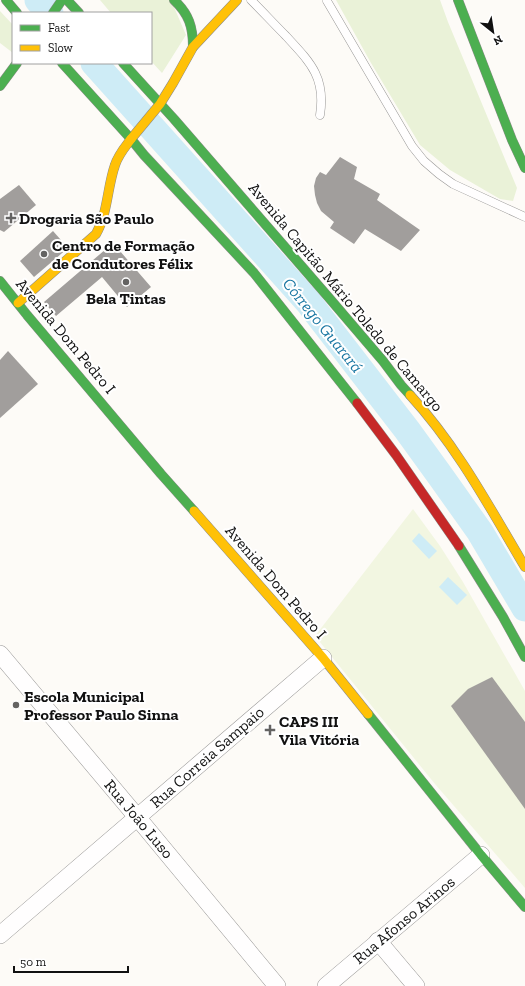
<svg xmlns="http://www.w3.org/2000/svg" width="525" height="986" font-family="'Zilla Slab',serif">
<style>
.green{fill:#eaf2d8}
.pitch{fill:#f2f6e1}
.water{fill:#ceecf6}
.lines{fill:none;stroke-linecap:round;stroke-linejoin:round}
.river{stroke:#ceecf6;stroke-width:27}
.building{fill:#a19e9c}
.lane-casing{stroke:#979695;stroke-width:9}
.street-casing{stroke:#979695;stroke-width:18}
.fast-casing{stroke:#8e8d8b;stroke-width:10}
.slow-casing{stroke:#8e8d8b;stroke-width:10}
.jam-casing{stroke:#8e8d8b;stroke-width:10}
.lane{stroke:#fffefe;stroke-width:8}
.street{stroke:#fffefe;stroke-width:17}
.fast{stroke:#4caf50;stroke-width:9}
.slow{stroke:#ffc107;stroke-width:9}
.jam{stroke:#c62828;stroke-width:9}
.poi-dot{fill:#646362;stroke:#fff;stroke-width:1.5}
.labels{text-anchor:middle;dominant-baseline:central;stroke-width:4;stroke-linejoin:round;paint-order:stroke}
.poi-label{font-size:16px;font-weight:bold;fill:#111;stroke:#fff;text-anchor:start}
.street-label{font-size:16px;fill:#111;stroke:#fff}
.water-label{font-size:17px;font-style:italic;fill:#1a77a2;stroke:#fff}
</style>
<rect width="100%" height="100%" fill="#fdfbf7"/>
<g class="green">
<polygon points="100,0 171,0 186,35 162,73 151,61 151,13 111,13"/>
<polygon points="336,0 440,0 448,22 517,188 513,201 500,199 450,170 420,145 371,63"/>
<polygon points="0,11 13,25 13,53 0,43"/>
</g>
<polygon class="pitch" points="413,509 440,546 463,582 525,691 525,888 435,784 315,636"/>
<g class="water">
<polygon points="419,533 437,551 429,559 412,541"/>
<polygon points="448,577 467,595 457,605 439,587"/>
</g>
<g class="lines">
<g class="river">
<polyline points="38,0 50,13"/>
<polyline points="94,63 309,303 407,430 441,477 480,532 525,608"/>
</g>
</g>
<g class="building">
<polygon points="340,157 357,167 354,179 380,194 377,200 420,230 401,251 365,229 354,244 330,228 334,222 321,211 317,203 315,195 314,186 316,178 320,172 326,175"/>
<polygon points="19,185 36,205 4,232 0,230 0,199"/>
<polygon points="53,231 68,248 34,277 20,261"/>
<polygon points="113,243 151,287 127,307 102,277 56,316 44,302"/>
<polygon points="8,351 38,384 0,418 0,360"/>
<polygon points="492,677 525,722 525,809 451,706 468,689"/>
</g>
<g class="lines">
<g class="lane-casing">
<g id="lane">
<path d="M251,0C263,12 274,24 286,36C310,62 326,77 320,115"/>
<polyline points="327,1 412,146 424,161 439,174 453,184 525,217"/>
</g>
</g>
<g class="street-casing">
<g id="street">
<polyline points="0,654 137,817 277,986"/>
<polyline points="0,935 323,658"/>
<polyline points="378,941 416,986"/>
<polyline points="326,986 481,855"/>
</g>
</g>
<g class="fast-casing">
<g id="fast">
<polyline points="6,0 17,13"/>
<polyline points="67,0 79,13"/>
<path d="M174,0C189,14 193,27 193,47"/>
<polyline points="458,0 512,140 525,168"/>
<polyline points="53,13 62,0"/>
<polyline points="62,63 131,139 144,155 254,273 357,403"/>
<polyline points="123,63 174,119 330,299 383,361 401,385 410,395"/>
<polyline points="0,86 17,63"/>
<polyline points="0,281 27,315 161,474 194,511"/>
<polyline points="459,546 503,617 525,657"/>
<polyline points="368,714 481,855 525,907"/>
</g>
</g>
<g class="slow-casing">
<g id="slow">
<polyline points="131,139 160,104 173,83 193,47 237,0"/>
<path d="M18,303L96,234C108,213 107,188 115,165C118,155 125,147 131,139"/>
<path d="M410,395C457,446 490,508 525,567"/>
<polyline points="194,511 323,658 368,714"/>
</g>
</g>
<g class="jam-casing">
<polyline id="jam" points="357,403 396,455 459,546"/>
</g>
<use href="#lane" class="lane"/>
<use href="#street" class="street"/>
<use href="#fast" class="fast"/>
<use href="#slow" class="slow"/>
<use href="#jam" class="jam"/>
</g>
<g class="poi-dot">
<path d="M9 212h4v4h4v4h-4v4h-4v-4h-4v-4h4z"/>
<circle cx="44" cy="254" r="4"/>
<circle cx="126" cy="282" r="4"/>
<circle cx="16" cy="705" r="4"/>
<path d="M268 724h4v4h4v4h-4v4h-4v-4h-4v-4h4z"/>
</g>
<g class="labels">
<g class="poi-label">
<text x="19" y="218">Drogaria São Paulo</text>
<text x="52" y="245">Centro de Formação<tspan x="52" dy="18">de Condutores Félix</tspan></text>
<text x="126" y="298" text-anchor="middle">Bela Tintas</text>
<text x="24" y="696">Escola Municipal<tspan x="24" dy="18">Professor Paulo Sinna</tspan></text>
<text x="279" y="721">CAPS III<tspan x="279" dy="18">Vila Vitória</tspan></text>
</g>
<g class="street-label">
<text transform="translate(346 297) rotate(50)">Avenida Capitão Mário Toledo de Camargo</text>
<text transform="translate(66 336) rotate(50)">Avenida Dom Pedro I</text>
<text transform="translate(276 582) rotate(49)">Avenida Dom Pedro I</text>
<text transform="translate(207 757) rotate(-41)">Rua Correia Sampaio</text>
<text transform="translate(139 819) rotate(50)">Rua João Luso</text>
<text transform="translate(404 920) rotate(-40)">Rua Afonso Arinos</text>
</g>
<g class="water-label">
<text transform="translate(323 325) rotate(51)">Córrego Guarará</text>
</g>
</g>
<rect x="12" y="12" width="140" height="52" fill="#ffffff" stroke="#a0a0a0"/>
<rect x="20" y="25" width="20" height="6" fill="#4caf50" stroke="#a0a0a0"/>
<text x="48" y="32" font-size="12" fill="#111111">Fast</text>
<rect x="20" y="45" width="20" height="6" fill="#ffc107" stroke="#a0a0a0"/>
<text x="48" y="52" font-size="12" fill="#111111">Slow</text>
<g transform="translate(493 32) rotate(150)" stroke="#ffffff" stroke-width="3" paint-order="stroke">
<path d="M0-3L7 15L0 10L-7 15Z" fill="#111111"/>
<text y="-6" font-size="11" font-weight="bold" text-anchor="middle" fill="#111111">N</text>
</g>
<path d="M14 966v6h114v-6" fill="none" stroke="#111111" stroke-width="2"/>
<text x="20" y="966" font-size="12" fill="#111111" stroke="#ffffff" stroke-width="3" paint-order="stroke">50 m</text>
</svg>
